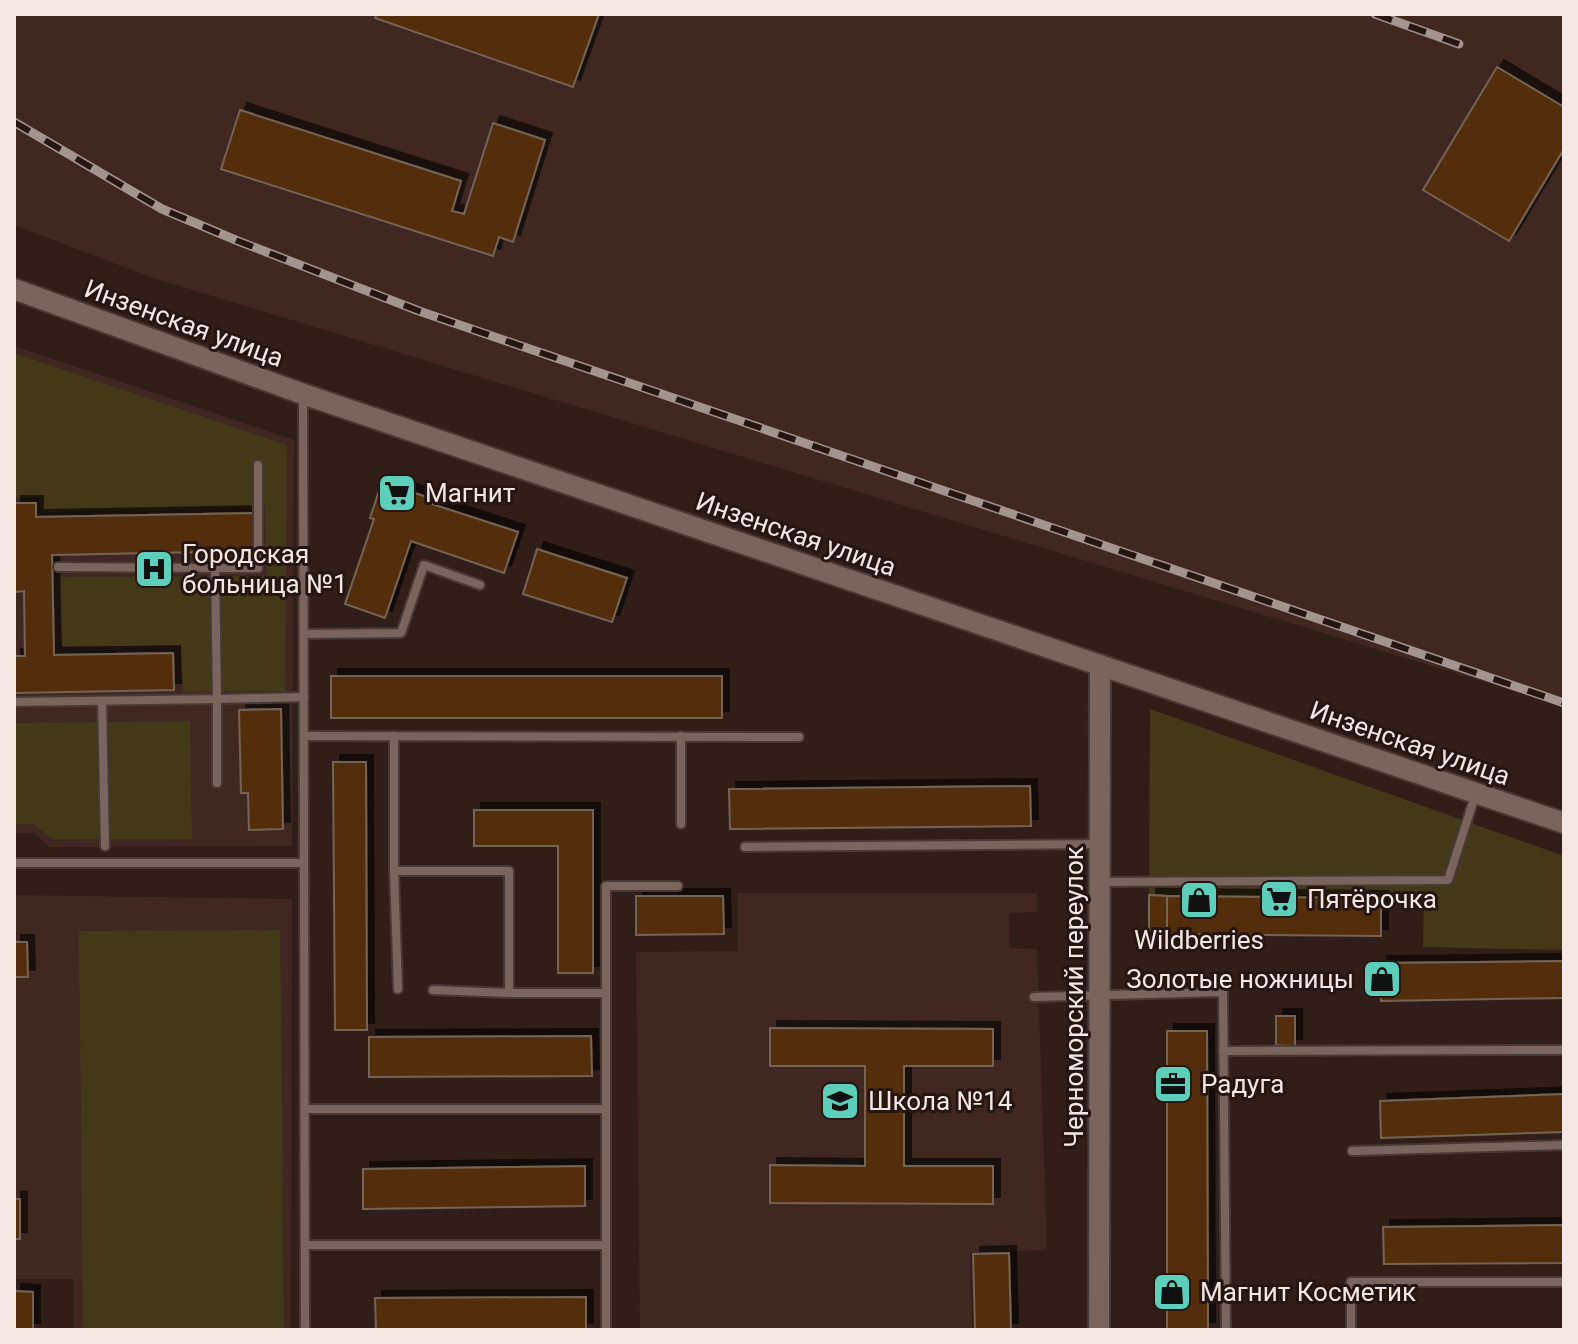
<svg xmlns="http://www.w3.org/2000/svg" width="1578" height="1344" font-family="Roboto,sans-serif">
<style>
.built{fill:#402721}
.green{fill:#433919}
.building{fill:#522f09;stroke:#756456;stroke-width:2;filter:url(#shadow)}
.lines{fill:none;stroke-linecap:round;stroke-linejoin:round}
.service-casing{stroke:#493936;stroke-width:12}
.tertiary-casing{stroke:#493936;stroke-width:24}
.service{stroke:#7a645e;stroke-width:8}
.tertiary{stroke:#7a645e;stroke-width:20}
.rail-casing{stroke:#a49490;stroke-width:9}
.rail{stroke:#261510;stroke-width:6;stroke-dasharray:18;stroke-linecap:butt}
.labels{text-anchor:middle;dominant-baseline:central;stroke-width:6;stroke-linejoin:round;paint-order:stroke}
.street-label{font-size:26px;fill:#f5e7e4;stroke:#261510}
.poi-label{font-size:26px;fill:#f5e7e4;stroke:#261510;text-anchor:start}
</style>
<defs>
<filter id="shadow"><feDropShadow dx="7" dy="-7" stdDeviation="0" flood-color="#0009"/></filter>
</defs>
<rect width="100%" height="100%" fill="#311e19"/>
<g class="built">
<polygon points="14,14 1564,14 1564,706 150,277 14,225"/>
<polygon points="14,346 294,440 292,846 49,847 34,833 14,833"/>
<polygon points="737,893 1037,893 1037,912 1009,913 1009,948 1037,949 1047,1250 970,1253 972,1330 640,1330 636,952 738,951"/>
<polygon points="14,895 292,899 291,1330 74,1330 73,1279 14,1279"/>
</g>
<g class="green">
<polygon points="14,353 287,445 285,691 183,692 180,646 61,646 58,577 267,576 265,506 41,512 40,497 14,497"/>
<polygon points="1150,709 1564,856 1564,950 1423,947 1424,895 1149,896"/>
<polygon points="190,721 192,839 53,839 33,824 14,824 14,723"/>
<polygon points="280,930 284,1330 83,1330 79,931"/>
</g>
<g class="building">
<polygon points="377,14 599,14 573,87 375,18"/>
<polygon points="1497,67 1564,107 1564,149 1509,241 1423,190"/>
<polygon points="240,110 461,181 452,211 464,214 493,123 545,140 513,242 499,237 493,256 221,169"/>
<polygon points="388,484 430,498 429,503 518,532 504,573 411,541 385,618 345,604 374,519 370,518 380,488"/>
<polygon points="14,503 36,503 36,517 253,513 253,551 52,555 54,655 173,653 174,690 14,693 14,656 25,656 24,591 14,592"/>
<polygon points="537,549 627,578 612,622 523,594"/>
<rect x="331" y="676" width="391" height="42"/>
<polygon points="281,709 283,829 249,830 248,793 241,793 239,710"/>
<polygon points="333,762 366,762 367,1030 335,1030"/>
<polygon points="1030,786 1031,826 730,829 729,789"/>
<polygon points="474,810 593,810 593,973 558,973 558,846 474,846"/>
<polygon points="1149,895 1167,896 1167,931 1149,931"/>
<polygon points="636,896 723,896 724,934 636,935"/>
<polygon points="1167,896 1381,898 1381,936 1167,934"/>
<polygon points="14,942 27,942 28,977 14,977"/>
<polygon points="1564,961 1564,998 1381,1001 1380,963"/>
<polygon points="1276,1016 1295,1016 1295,1046 1276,1045"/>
<polygon points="770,1028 993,1029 993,1066 904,1066 904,1166 993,1166 993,1204 770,1203 770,1165 865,1166 865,1066 770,1066"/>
<polygon points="1167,1031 1207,1031 1208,1329 1167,1330"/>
<polygon points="591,1036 592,1076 369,1077 369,1037"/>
<polygon points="1564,1094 1564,1132 1381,1138 1380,1101"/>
<polygon points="585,1166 585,1206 363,1209 363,1169"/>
<rect x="14" y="1199" width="6" height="40"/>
<polygon points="1564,1225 1564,1263 1384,1264 1383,1227"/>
<polygon points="1009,1253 1011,1330 975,1330 973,1254"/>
<polygon points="14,1291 33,1292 33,1330 14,1330"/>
<polygon points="586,1297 586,1330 376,1330 375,1298"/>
</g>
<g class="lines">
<g class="service-casing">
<g id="service">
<polyline points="303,395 305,1330"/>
<polyline points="58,567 215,568"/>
<polyline points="304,634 401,633 424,565 480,585"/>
<polyline points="102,701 105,846"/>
<polyline points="14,702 217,699 215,568 258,568 258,465"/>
<polyline points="304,736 799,737"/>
<polyline points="394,736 394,871 509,871 509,993 606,993"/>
<polyline points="681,736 681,824"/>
<polyline points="217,783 217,699 304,697"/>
<polyline points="745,847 1099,844"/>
<polyline points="14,863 304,863"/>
<polyline points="394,871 398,989"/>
<polyline points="1101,882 1448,880 1476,793"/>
<polyline points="433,990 509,993"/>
<polyline points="1034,997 1223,992 1226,1330"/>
<polyline points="1223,1051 1564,1050"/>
<polyline points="305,1109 606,1109"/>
<polyline points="1352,1151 1564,1145"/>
<polyline points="305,1245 606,1245"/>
<polyline points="606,1330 606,886 678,886"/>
<polyline points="1351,1330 1351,1282 1564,1282"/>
</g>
</g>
<g class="tertiary-casing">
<g id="tertiary">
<polyline points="14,289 303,394 1564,823"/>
<polyline points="1099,1330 1100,665"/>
</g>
</g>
<use href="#service" class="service"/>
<use href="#tertiary" class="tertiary"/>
<g class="rail-casing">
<g id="rail">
<polyline points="1375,14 1459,44"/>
<polyline points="14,122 162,209 238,241 419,311 1564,703"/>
</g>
</g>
<use href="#rail" class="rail"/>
</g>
<defs>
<g id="supermarket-square" transform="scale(2)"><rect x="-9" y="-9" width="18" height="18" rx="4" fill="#5cceba" stroke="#261510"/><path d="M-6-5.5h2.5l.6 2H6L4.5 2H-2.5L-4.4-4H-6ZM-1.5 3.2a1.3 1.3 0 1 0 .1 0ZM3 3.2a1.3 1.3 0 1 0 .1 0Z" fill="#111"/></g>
<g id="hospital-square" transform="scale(2)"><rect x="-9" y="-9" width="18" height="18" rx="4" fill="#5cceba" stroke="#261510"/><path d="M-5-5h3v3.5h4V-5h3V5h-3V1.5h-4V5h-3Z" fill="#111"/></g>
<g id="shop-square" transform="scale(2)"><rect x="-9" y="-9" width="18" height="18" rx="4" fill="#5cceba" stroke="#261510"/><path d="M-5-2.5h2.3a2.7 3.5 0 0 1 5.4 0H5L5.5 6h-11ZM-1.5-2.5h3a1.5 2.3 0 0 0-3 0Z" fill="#111"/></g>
<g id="office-square" transform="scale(2)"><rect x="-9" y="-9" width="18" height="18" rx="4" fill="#5cceba" stroke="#261510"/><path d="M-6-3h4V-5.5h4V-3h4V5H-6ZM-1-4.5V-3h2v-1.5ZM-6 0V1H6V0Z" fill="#111"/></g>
<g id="school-square" transform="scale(2)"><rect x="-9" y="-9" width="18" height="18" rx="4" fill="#5cceba" stroke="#261510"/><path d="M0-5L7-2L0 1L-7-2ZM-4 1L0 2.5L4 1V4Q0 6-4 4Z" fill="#111"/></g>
</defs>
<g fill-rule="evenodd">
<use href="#supermarket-square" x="397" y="493"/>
<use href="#hospital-square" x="154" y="569"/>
<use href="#supermarket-square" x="1279" y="899"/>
<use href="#shop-square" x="1199" y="900"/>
<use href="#shop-square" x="1382" y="979"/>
<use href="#office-square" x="1173" y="1084"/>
<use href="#school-square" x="840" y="1101"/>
<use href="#shop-square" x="1172" y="1292"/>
</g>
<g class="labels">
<g class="street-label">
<text transform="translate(184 323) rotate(20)">Инзенская улица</text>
<text transform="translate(796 534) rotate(19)">Инзенская улица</text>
<text transform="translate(1410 743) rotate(19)">Инзенская улица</text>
<text transform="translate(1074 997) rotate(-90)">Черноморский переулок</text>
</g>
<g class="poi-label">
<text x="425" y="493">Магнит</text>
<text x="182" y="554">Городская<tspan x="182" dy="30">больница №1</tspan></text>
<text x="1307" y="899">Пятёрочка</text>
<text x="1199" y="940" text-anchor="middle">Wildberries</text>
<text x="1354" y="979" text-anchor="end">Золотые ножницы</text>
<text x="1201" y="1084">Радуга</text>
<text x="868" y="1101">Школа №14</text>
<text x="1200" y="1292">Магнит Косметик</text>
</g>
</g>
<rect width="1578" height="1344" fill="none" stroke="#f5e7e4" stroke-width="32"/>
</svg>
